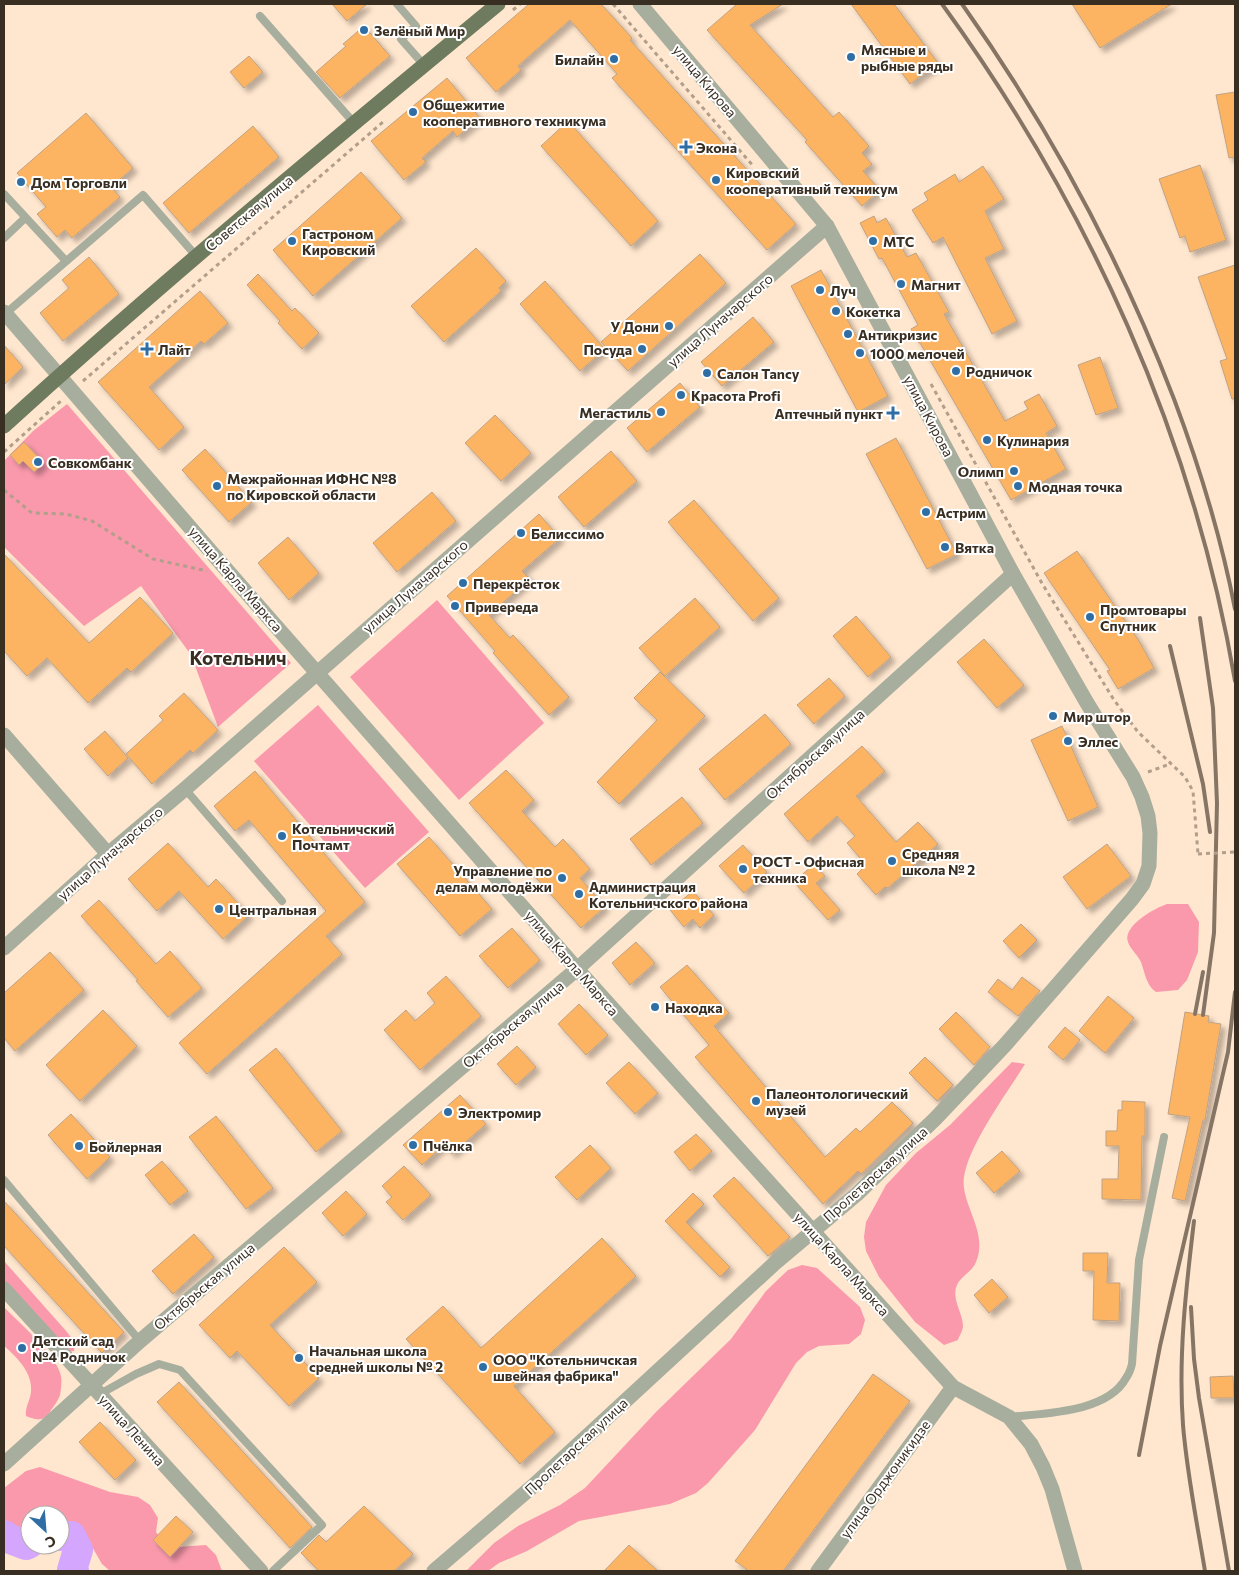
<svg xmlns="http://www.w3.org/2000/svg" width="1239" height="1575" font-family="Commissioner,sans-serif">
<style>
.green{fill:#fa99ac}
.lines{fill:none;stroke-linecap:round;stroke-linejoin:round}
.river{stroke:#d4a6fe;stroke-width:30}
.building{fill:#fdb462;stroke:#bfa285;filter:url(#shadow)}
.path{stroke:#b19e8b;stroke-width:3;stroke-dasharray:4 4;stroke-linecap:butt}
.service{stroke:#a7ae9e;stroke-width:8}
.minor{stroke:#a7ae9e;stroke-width:15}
.primary{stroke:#6e7b5e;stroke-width:15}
.rail{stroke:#867565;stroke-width:4}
.path-bridge{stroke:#b19e8b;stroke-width:3;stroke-dasharray:4 4;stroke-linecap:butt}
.poi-dot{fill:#2e6ea4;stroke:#fff;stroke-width:2}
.labels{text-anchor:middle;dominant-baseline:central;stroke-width:4;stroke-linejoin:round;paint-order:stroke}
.poi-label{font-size:14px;font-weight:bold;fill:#392e22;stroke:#fff;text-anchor:start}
.street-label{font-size:14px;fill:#392e22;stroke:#fff}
.district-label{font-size:19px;font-weight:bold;fill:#392e22;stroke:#fff}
</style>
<defs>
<filter id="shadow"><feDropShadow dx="4.5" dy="4.5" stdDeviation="2.5" flood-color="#0004"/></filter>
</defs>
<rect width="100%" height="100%" fill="#ffe6ce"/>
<g class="green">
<polygon points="67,404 291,663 218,727 191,655 141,586 84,626 4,547 4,461 33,431"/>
<polygon points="437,600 544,723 459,800 350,677"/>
<polygon points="318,705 429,832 365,888 254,761"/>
<path d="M1167,904H1188L1199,922L1198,952L1187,980L1178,990L1156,992C1146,985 1145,973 1141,962C1138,955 1130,949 1128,942C1122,926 1155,908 1167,904Z"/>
<path d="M1012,1062L1025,1064C1007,1093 969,1144 964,1177C960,1204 989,1232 976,1262C973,1271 961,1276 957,1285C951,1299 963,1313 963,1326C963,1331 959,1336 958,1340L944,1345L915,1322L879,1277L866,1251L864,1237L866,1222L886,1185L916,1153L950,1125Z"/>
<polygon points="4,1261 67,1332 75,1343 74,1351 67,1352 4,1283"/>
<polygon points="802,1265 817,1268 860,1307 865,1320 861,1334 849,1344 819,1346 807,1352 796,1363 755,1430 708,1483 696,1493 670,1504 579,1521 527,1551 499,1563 488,1571 466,1571 494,1543 518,1526 560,1505 585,1488 656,1412 731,1339 766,1291 788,1270"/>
<path d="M4,1307C19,1323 57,1355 61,1376C62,1382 61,1390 60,1395C58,1401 53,1407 50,1412C44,1422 35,1420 26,1416C25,1407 30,1401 31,1392C33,1373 17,1357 4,1346Z"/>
<polygon points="40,1467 110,1492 138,1497 150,1505 158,1518 156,1532 164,1543 178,1547 206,1545 216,1555 222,1571 110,1571 102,1564 87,1538 63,1523 60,1523 60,1515 30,1515 30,1524 4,1544 4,1488 26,1471"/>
</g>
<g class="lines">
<g class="river">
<polyline points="4,1535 10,1539 26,1545 30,1543"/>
<polyline points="60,1536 71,1536 78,1550 72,1570 74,1571"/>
</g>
</g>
<g class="building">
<polygon points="332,4 367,4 347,21"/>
<polygon points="529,4 601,4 632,38 630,40 796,224 767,250 612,78 617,74 570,20 518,66 521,70 496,92 466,58"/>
<polygon points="737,4 783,4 750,25 833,117 839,112 869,146 862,153 872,164 863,171 880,190 862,206 805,142 807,140 707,30"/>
<polygon points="851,4 894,4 938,63 910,84"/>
<polygon points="1072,4 1172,4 1100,48"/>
<polygon points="364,26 390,56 340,98 316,72 346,46 343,44"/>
<polygon points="249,56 263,72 244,88 230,72"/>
<polygon points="447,78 480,118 457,137 453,131 422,158 426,162 404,180 371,141"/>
<polygon points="1235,92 1235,157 1229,158 1216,95"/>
<polygon points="86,113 133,168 111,187 120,197 72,238 65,230 57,237 37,214 46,207 17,173"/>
<polygon points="568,121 658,221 631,246 541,146"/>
<polygon points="253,126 279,157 189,233 163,203"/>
<polygon points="1200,165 1226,240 1190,252 1185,236 1180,238 1159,179"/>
<polygon points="983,166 1004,199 985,211 1004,249 985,258 1017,321 992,334 943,237 933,243 912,210 928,200 924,193 955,174 959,182"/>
<polygon points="361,172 402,218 313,296 273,250"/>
<polygon points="874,216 877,223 886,218 907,257 916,253 949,312 944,314 1005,421 1028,409 1024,402 1039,394 1057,426 1046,433 1066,469 1011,500 920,343 919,343 911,329 918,325 882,258 879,259 860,223"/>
<polygon points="476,248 506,281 499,288 501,291 444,342 411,306"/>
<polygon points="700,254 726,283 628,371 601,342"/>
<polygon points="89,257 119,294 63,341 40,313 69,288 62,280"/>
<polygon points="1235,265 1235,399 1232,399 1220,361 1227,359 1198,277"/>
<polygon points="821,270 888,396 858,412 791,286"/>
<polygon points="258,274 292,311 295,308 319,333 302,349 278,323 280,321 247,285"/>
<polygon points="545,281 605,349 580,371 520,304"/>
<polygon points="200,291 228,323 204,344 201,341 149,387 184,427 159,450 98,382"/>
<polygon points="753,317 774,342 722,386 701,362"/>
<polygon points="4,345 23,367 4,385"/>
<polygon points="1100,357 1118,408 1096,415 1078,365"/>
<polygon points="680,383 700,407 647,452 627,428"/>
<polygon points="495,415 531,453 501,481 465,443"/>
<polygon points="896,438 957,554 927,569 866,454"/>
<polygon points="24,442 44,463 34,472 23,461 19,465 10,455"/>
<polygon points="205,449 252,502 229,522 182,470"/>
<polygon points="611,451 637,481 584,527 558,497"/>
<polygon points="432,492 456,521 397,572 373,543"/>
<polygon points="694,500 779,598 753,621 668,522"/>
<polygon points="539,514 560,538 522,571 530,579 489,615 510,638 513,635 569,697 549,715 493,653 495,651 447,596"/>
<polygon points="288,537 319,573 289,600 258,563"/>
<polygon points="1077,551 1139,641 1154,668 1118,689 1107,671 1110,670 1044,573"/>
<polygon points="4,554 89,643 140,597 173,633 131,672 127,668 88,703 47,658 27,676 4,651"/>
<polygon points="695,598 720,627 665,676 639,648"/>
<polygon points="856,616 891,657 868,677 833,636"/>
<polygon points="984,639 1024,685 997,708 957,662"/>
<polygon points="660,672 705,716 619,804 597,782 657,720 634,698"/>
<polygon points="829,678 845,696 814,724 797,705"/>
<polygon points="184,693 218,730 193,753 190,750 152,784 126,754 163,720 159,716"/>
<polygon points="765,714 791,744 725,800 699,769"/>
<polygon points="1062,726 1098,807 1068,821 1031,740"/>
<polygon points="105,731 128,758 108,776 84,749"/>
<polygon points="862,746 885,771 856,796 896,842 918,822 938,844 888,888 885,887 876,895 857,874 866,865 847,843 855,836 837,816 808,842 784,814"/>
<polygon points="506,770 534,800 522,811 555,847 563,839 590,869 580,878 605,907 581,928 469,803"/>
<polygon points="255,771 365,902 326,936 342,954 207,1074 179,1043 326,911 249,820 235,831 214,806"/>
<polygon points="682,797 703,823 651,865 630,839"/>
<polygon points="429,837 492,909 460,936 397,864"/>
<polygon points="168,843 208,887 216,879 249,915 223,939 179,891 157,911 128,879"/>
<polygon points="1107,844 1131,876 1087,909 1063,877"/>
<polygon points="743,845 767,872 744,893 719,866"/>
<polygon points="814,864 825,876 816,883 840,910 828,920 794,882"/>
<polygon points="693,891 714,915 700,928 693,919 684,927 670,910"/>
<polygon points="99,900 156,964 170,951 202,988 168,1017 136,981 138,980 81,916"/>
<polygon points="1021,924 1037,940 1019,958 1003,941"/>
<polygon points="512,928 540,960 508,988 479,956"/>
<polygon points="636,942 655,963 630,985 612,963"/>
<polygon points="50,952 84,990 15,1051 4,1038 4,993"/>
<polygon points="687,965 729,1013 714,1026 825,1157 856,1128 860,1132 892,1102 913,1123 861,1174 858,1171 823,1204 695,1057 709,1045 660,987"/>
<polygon points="446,976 481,1016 420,1070 384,1030 406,1010 415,1021 435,1003 427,993"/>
<polygon points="1022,977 1040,991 1018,1016 988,992 998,979 1012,990"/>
<polygon points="1108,996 1134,1018 1105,1053 1079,1031"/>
<polygon points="579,1004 608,1035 586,1055 558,1024"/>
<polygon points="103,1010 137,1046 80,1101 46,1065"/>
<polygon points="956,1012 990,1047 974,1065 939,1029"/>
<polygon points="1185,1012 1209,1016 1208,1022 1221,1024 1205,1120 1203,1120 1185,1201 1172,1198 1190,1117 1168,1114"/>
<polygon points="1065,1027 1080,1040 1063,1060 1048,1047"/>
<polygon points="517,1046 536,1067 516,1085 497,1064"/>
<polygon points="276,1048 342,1131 316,1152 249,1070"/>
<polygon points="925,1057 953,1085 937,1101 909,1073"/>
<polygon points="629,1062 658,1093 635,1114 606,1083"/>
<polygon points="460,1095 486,1124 452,1154 444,1145 422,1165 403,1145"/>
<polygon points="1122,1101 1145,1102 1145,1136 1142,1136 1141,1200 1102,1199 1102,1179 1118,1179 1119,1146 1106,1146 1106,1131 1117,1131 1118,1110 1122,1110"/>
<polygon points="71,1114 110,1157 87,1179 48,1135"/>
<polygon points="216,1116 273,1188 246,1209 189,1137"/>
<polygon points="696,1134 712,1151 690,1171 674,1152"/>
<polygon points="590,1145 611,1168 577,1200 555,1177"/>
<polygon points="1002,1151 1020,1171 994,1193 976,1173"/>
<polygon points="162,1161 188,1191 170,1205 145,1175"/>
<polygon points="404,1166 431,1195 403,1220 386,1202 392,1197 382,1186"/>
<polygon points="734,1177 790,1237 768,1256 713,1196"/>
<polygon points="346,1191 367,1214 343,1236 322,1213"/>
<polygon points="693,1193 704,1204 686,1222 730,1267 720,1277 665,1221"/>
<polygon points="4,1201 124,1332 102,1353 4,1246"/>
<polygon points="194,1234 214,1257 173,1294 152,1271"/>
<polygon points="602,1238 636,1276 514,1386 555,1432 520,1464 406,1339 443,1306 481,1348"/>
<polygon points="284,1247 317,1282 270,1325 319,1378 289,1406 237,1351 230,1358 199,1325"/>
<polygon points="1083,1253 1108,1253 1107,1283 1120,1283 1119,1321 1093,1320 1094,1271 1083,1271"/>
<polygon points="992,1279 1008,1297 989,1313 974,1295"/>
<polygon points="873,1374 910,1401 783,1571 749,1571 735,1561"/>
<polygon points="1233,1376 1234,1398 1211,1398 1210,1377"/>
<polygon points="179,1382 312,1527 290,1548 157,1402"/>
<polygon points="100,1422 136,1460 115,1480 79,1442"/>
<polygon points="364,1506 413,1554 394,1571 319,1571 301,1553 319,1535 326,1542"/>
<polygon points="176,1516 193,1532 170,1557 153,1540"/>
<polygon points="629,1545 658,1571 604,1571"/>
</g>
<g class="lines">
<g class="path">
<polyline points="613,4 754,167"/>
<polyline points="513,10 520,4"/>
<polyline points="83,381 383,122"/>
<polyline points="931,384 1043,585 1114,700 1138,732 1185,777 1193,791 1198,854"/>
<polyline points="4,452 62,400"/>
<polyline points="4,490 32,513 66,514 92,521 153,559 207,571"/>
<polyline points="1148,772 1170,764"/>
</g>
<g class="service">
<polyline points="397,4 416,26 401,39 424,65"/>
<polyline points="260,16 354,123"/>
<polyline points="4,194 66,261"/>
<polyline points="4,238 25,218"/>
<polyline points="5,314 143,195 197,257"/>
<polyline points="185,789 282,901"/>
<polyline points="4,1180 140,1341"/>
<polyline points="100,1394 136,1374 159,1364 180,1370 322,1525 273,1571"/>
<path d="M1009,1417C1044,1413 1107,1413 1126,1378C1129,1374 1131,1368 1132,1364L1139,1260L1164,1137"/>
</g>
<g class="minor">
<polyline points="4,312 232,576 577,969 953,1387 1009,1417 1031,1444 1043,1467 1052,1489 1075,1571"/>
<polyline points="4,735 108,854"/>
<polyline points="4,948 108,854 185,789 827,226"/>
<polyline points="4,1289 261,1571"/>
<polyline points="4,1464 140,1341 577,969 1013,574"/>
<polyline points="434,1571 533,1486 775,1263 857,1194 893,1159 935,1119 1005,1045 1132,899 1143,884 1149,866 1150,833 1148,816 1142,797 1133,777 1087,703 1013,574 827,226 640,4"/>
<polyline points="818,1571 953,1387"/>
</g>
<path class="primary" d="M4,426C164,280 331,142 498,4"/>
<g class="rail">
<path d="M942,4C1088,205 1193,435 1235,681"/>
<path d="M962,4C1049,127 1120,258 1174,399C1200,468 1221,537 1235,609"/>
<polyline points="1200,618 1213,708 1217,803 1214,933 1203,1015"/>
<polyline points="1170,646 1203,784 1210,832"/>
<polyline points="1195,1014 1203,972"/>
<path d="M1194,1221C1186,1288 1178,1357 1183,1425C1187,1474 1197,1523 1205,1571"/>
<polyline points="1191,1307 1194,1359 1199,1398 1229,1571"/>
<polyline points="1139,1455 1160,1346 1228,1052 1235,992"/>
</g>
<polyline class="path-bridge" points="1198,854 1235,852"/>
</g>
<g class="poi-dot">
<circle cx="364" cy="30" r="5"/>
<circle cx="851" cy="57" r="5"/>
<circle cx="614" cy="59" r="5"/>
<circle cx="413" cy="112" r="5"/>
<path d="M683.5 139.5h5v5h5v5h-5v5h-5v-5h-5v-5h5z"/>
<circle cx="716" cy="180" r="5"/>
<circle cx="21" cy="182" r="5"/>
<circle cx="292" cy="241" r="5"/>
<circle cx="873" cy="241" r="5"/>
<circle cx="901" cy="284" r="5"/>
<circle cx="820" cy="290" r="5"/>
<circle cx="836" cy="311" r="5"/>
<circle cx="669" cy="326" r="5"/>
<circle cx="848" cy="334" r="5"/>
<path d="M144.5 341.5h5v5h5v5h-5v5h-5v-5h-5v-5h5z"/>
<circle cx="642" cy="349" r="5"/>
<circle cx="860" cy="353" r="5"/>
<circle cx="956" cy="371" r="5"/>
<circle cx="707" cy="373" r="5"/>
<circle cx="681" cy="395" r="5"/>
<circle cx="661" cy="412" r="5"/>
<path d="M890.5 405.5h5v5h5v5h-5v5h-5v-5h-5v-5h5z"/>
<circle cx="987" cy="440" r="5"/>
<circle cx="38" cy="462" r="5"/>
<circle cx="1014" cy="471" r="5"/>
<circle cx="217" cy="486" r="5"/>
<circle cx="1018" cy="486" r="5"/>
<circle cx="926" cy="512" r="5"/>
<circle cx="521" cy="533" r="5"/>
<circle cx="945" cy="547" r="5"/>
<circle cx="463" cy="583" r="5"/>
<circle cx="455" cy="606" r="5"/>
<circle cx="1090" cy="617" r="5"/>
<circle cx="1053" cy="716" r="5"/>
<circle cx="1068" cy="741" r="5"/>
<circle cx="282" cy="836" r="5"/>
<circle cx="892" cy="861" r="5"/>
<circle cx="743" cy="869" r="5"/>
<circle cx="562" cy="878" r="5"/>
<circle cx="579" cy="894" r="5"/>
<circle cx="219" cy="909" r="5"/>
<circle cx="655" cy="1007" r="5"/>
<circle cx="756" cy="1101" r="5"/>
<circle cx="448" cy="1112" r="5"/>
<circle cx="413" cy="1145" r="5"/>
<circle cx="79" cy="1146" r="5"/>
<circle cx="22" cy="1348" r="5"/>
<circle cx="299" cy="1358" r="5"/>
<circle cx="483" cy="1367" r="5"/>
</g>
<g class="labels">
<g class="poi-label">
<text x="374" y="30">Зелёный Мир</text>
<text x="861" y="49">Мясные и<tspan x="861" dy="16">рыбные ряды</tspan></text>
<text x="604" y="59" text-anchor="end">Билайн</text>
<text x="423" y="104">Общежитие<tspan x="423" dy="16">кооперативного техникума</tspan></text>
<text x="696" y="147">Экона</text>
<text x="726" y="172">Кировский<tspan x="726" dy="16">кооперативный техникум</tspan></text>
<text x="31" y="182">Дом Торговли</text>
<text x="302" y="233">Гастроном<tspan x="302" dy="16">Кировский</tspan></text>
<text x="883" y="241">МТС</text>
<text x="911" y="284">Магнит</text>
<text x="830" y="290">Луч</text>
<text x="846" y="311">Кокетка</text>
<text x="659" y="326" text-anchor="end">У Дони</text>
<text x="858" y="334">Антикризис</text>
<text x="158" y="349">Лайт</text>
<text x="632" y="349" text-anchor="end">Посуда</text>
<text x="870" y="353">1000 мелочей</text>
<text x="966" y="371">Родничок</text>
<text x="717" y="373">Салон Tancy</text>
<text x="691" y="395">Красота Profi</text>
<text x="651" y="412" text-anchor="end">Мегастиль</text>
<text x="883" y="413" text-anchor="end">Аптечный пункт</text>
<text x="997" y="440">Кулинария</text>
<text x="48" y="462">Совкомбанк</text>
<text x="1004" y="471" text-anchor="end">Олимп</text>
<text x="227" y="478">Межрайонная ИФНС №8<tspan x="227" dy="16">по Кировской области</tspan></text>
<text x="1028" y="486">Модная точка</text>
<text x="936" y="512">Астрим</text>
<text x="531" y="533">Белиссимо</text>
<text x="955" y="547">Вятка</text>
<text x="473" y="583">Перекрёсток</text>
<text x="465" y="606">Привереда</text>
<text x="1100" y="609">Промтовары<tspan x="1100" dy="16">Спутник</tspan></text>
<text x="1063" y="716">Мир штор</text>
<text x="1078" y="741">Эллес</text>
<text x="292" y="828">Котельничский<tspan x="292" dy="16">Почтамт</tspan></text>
<text x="902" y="853">Средняя<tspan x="902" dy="16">школа № 2</tspan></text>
<text x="753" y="861">РОСТ - Офисная<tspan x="753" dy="16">техника</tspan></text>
<text x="552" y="870" text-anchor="end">Управление по<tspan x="552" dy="16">делам молодёжи</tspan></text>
<text x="589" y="886">Администрация<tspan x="589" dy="16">Котельничского района</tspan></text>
<text x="229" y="909">Центральная</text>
<text x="665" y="1007">Находка</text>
<text x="766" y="1093">Палеонтологический<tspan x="766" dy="16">музей</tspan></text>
<text x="458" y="1112">Электромир</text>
<text x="423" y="1145">Пчёлка</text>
<text x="89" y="1146">Бойлерная</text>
<text x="32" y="1340">Детский сад<tspan x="32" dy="16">№4 Родничок</tspan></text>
<text x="309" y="1350">Начальная школа<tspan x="309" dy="16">средней школы № 2</tspan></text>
<text x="493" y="1359">ООО "Котельничская<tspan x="493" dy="16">швейная фабрика"</tspan></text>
</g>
<g class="street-label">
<text transform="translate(705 81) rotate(50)">улица Кирова</text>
<text transform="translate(249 213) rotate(-40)">Советская улица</text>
<text transform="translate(720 320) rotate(-41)">улица Луначарского</text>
<text transform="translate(929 416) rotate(62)">улица Кирова</text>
<text transform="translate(236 579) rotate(49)">улица Карла Маркса</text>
<text transform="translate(415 586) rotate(-41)">улица Луначарского</text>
<text transform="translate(815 754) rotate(-42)">Октябрьская улица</text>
<text transform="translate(110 853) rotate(-41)">улица Луначарского</text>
<text transform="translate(572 963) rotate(49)">улица Карла Маркса</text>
<text transform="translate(513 1024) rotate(-40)">Октябрьская улица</text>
<text transform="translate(875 1174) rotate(-42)">Пролетарская улица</text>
<text transform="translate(842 1264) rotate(48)">улица Карла Маркса</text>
<text transform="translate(204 1286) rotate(-40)">Октябрьская улица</text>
<text transform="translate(132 1430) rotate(48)">улица Ленина</text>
<text transform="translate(576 1446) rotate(-43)">Пролетарская улица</text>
<text transform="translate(885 1479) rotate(-54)">улица Орджоникидзе</text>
</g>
<g class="district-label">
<text x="238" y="657">Котельнич</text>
</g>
</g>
<rect width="1239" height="1575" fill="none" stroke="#392e22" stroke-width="10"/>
<g transform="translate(45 1530) rotate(154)"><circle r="24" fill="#ffffff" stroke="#b0aba7"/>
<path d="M0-4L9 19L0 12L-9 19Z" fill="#2e6ea4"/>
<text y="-8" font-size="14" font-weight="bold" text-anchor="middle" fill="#392e22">С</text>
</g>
</svg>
